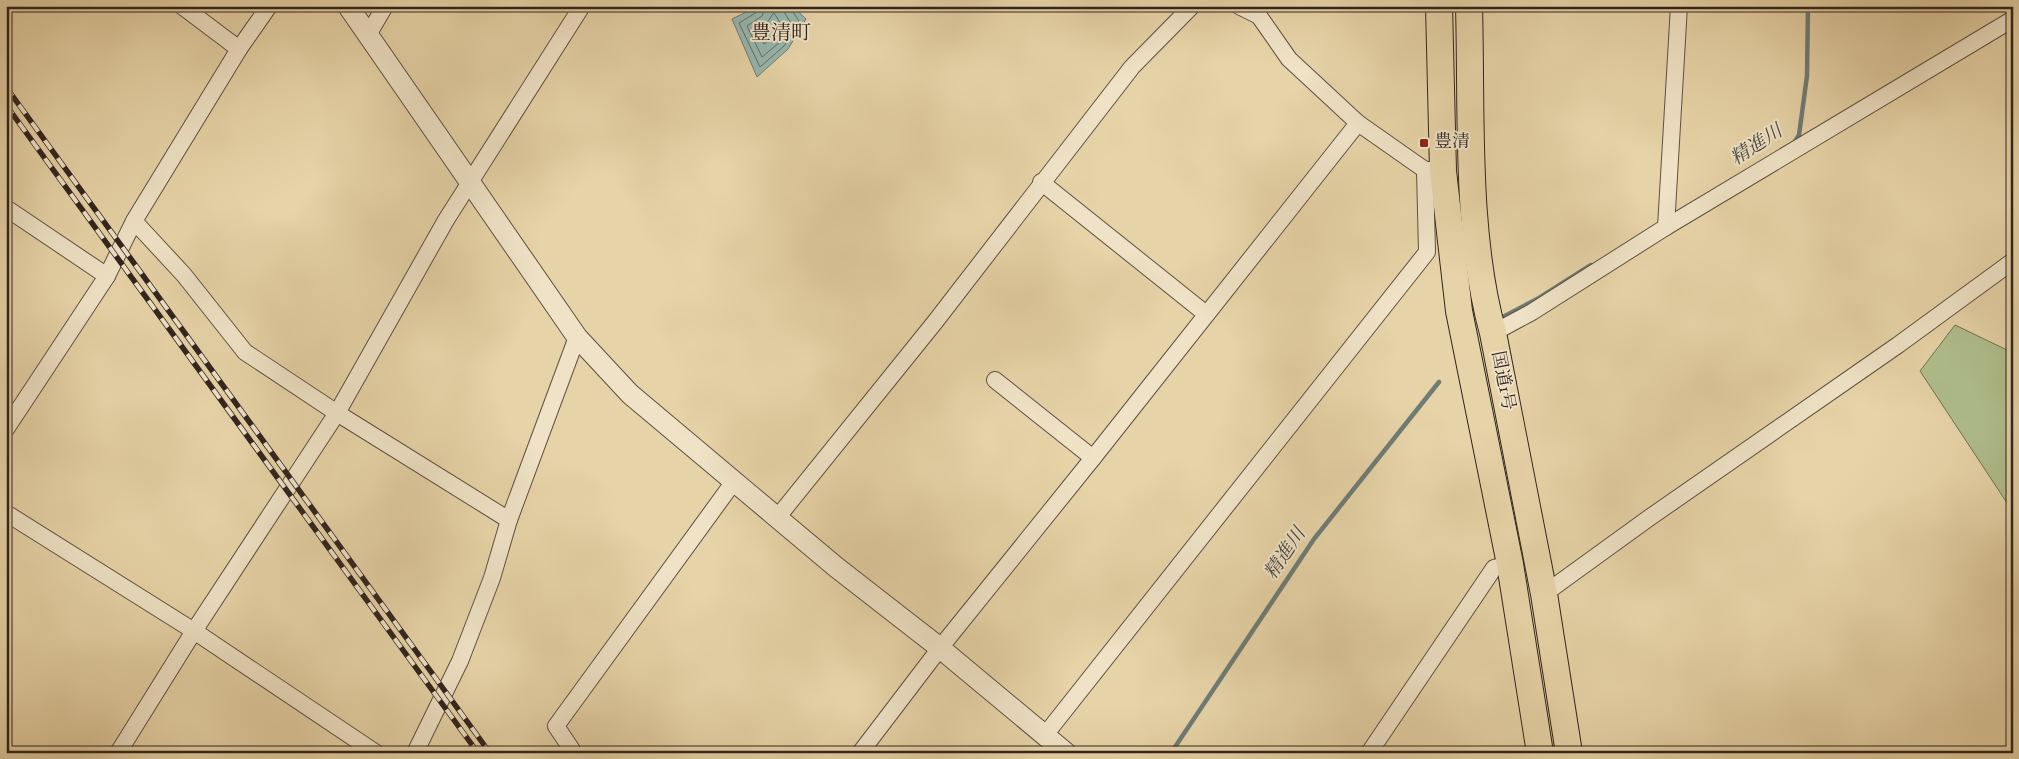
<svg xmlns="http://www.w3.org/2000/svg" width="2019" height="759" font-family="'Sorts Mill Goudy','Noto Serif JP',serif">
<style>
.green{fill:#afbe8c;stroke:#707156}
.water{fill:#97b7ae;stroke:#6e7c75}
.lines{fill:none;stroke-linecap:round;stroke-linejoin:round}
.shore{stroke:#646e66;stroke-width:1}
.stream{stroke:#6e7c75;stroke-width:4.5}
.minor-casing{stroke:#5e5041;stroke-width:18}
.tertiary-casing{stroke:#5e5041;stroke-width:22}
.trunk-casing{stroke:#31241f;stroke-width:28}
.minor{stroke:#efe2c6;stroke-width:16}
.tertiary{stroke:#efe2c6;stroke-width:20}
.trunk{stroke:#e6d3a7;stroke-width:26}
.rail-casing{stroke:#31241f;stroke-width:5.5}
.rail{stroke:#efe2c6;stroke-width:4;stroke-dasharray:11;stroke-linecap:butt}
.poi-dot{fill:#8f2418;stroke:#efe2c6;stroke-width:2}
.labels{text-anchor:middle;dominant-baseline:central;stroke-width:4;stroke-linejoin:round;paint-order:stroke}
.poi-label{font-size:18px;fill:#31241f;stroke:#efe2c6;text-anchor:start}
.street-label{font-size:18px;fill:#31241f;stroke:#efe2c6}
.water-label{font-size:19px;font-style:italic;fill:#4a4943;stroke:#efe2c6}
.quarter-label{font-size:20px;fill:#31241f;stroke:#efe2c6}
</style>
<rect width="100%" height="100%" fill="#e6d3a7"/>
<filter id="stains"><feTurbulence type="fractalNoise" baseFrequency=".004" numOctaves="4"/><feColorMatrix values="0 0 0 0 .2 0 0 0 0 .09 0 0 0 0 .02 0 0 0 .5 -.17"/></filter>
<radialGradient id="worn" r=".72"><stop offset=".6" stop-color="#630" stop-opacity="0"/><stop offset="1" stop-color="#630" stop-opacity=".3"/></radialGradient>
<polygon class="green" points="1955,325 2007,350 2013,356 2013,512 1920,371"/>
<polygon class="water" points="759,6 792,6 806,19 788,49 757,77 732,19"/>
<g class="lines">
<g class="shore">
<polyline points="759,6 757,12 739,23 760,67 784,46 799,21 789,6"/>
<polyline points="766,6 762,16 747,26 762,57 780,42 791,23 784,12 783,6"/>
<polygon points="774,13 781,24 774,37 764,44 757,29 768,21"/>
</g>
<g class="stream">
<polyline points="1794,143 1799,135 1807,76 1808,6"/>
<polyline points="1499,319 1539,298 1591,265"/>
<polyline points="1171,753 1314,539 1439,382"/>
</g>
<g class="minor-casing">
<g id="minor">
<polyline points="182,6 239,49"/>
<polyline points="1239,6 1259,16 1289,59 1358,123 1425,170 1436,170"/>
<polyline points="368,35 385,6"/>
<polyline points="1041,182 1206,314"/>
<polyline points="6,208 107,276"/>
<polyline points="134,221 184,275 245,352 337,413 509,520"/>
<polyline points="1666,227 1679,6"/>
<polyline points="1493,333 1532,312 1666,227 2013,19"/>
<polyline points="995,380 1093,458"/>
<polyline points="6,429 107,276 134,221 239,49 269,6"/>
<polyline points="6,513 194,631 376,753"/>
<polyline points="777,518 935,322 1132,67 1192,6"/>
<polyline points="1544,594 1649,518 1898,345 2013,261"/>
<polyline points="1045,735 1427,252 1425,170"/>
<polyline points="118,753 194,631 337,413 446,220 582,6"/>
<polyline points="415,753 460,661 492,578 509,520 577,337"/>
<polyline points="574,753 556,726 735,480"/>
<polyline points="860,753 940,648 1093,458 1358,123"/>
<polyline points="1369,753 1494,568 1510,564"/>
</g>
</g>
<g class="tertiary-casing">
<polyline id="tertiary" points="348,6 577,337 630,394 836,567 940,648 1066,753"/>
</g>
<g class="trunk-casing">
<g id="trunk">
<polyline points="1439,6 1443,171 1459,311 1510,564 1540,753"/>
<path d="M1469,6C1472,111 1465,232 1493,333L1544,594L1569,753"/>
</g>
</g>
<use href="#minor" class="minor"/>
<use href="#tertiary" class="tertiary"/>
<use href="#trunk" class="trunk"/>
<g class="rail-casing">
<g id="rail">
<polyline points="6,87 490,753"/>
<polyline points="6,105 478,753"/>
</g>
</g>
<use href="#rail" class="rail"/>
</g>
<rect class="poi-dot" x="1419" y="138" width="10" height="10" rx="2.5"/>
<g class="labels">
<g class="poi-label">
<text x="1434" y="143">豊清</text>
</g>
<g class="street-label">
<text transform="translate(1502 381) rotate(79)">国道1号</text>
</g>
<g class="water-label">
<text transform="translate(1757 146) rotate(-33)">精進川</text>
<text transform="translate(1286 554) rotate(-56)">精進川</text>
</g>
<g class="quarter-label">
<text x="781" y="34">豊清町</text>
</g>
</g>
<rect width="2019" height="759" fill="none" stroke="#e6d3a7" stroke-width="25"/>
<rect x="8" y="8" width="2004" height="744" fill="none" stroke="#31241f" stroke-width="2.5"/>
<rect x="12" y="12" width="1994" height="734" fill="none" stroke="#31241f"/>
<rect width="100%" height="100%" filter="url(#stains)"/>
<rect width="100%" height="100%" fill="url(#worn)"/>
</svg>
